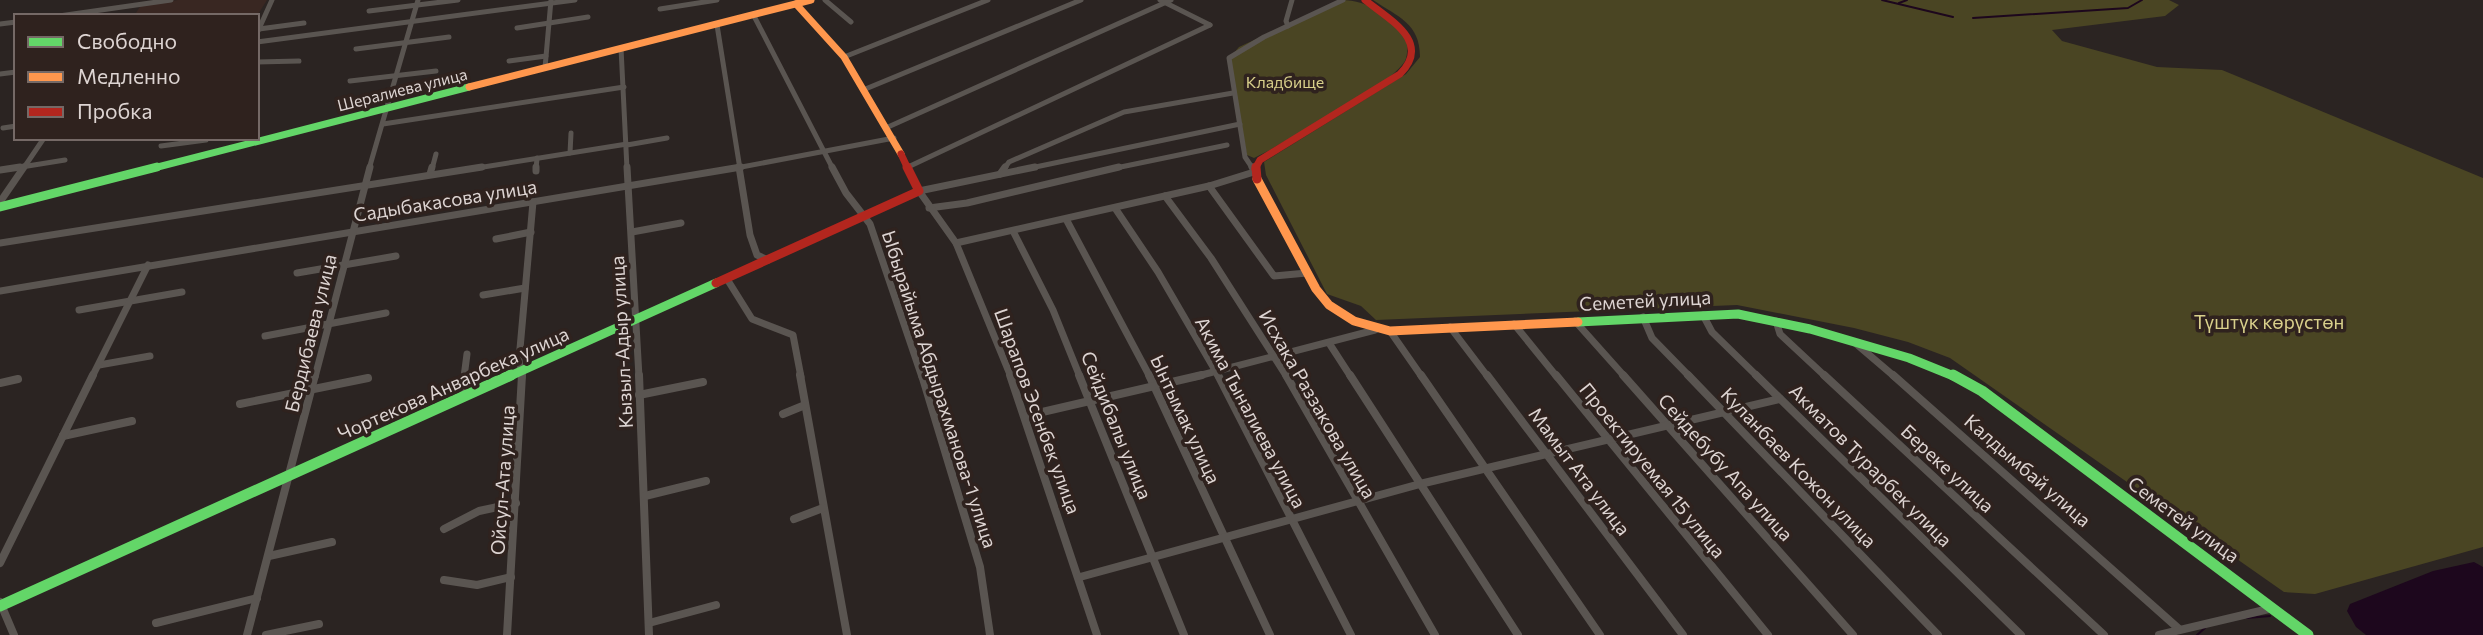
<svg xmlns="http://www.w3.org/2000/svg" width="2483" height="635" font-family="Commissioner,sans-serif">
<style>
.built{fill:#392722}
.green{fill:#4a4523}
.water{fill:#1d071d}
.lines{fill:none;stroke-linecap:round;stroke-linejoin:round}
.stream{stroke:#1d071d;stroke-width:2}
.street-far2{stroke:#5a5551;stroke-width:5}
.street-far1{stroke:#5a5551;stroke-width:7}
.street{stroke:#5a5551;stroke-width:8}
.fast-far2{stroke:#63d668;stroke-width:7}
.fast-far1{stroke:#63d668;stroke-width:9}
.fast{stroke:#63d668;stroke-width:11}
.slow-far1{stroke:#ff974d;stroke-width:7}
.slow{stroke:#ff974d;stroke-width:9}
.jam-far1{stroke:#b3261e;stroke-width:7}
.jam{stroke:#b3261e;stroke-width:9}
.labels{text-anchor:middle;dominant-baseline:central;stroke-width:7;stroke-linejoin:round;paint-order:stroke}
.far-park-label{font-size:16px;fill:#d9d08b;stroke:#2f221e}
.far-street-label{font-size:16px;fill:#ddd4d2;stroke:#2f221e}
.street-label{font-size:19px;fill:#ddd4d2;stroke:#2f221e}
.park-label{font-size:19px;fill:#d9d08b;stroke:#2f221e}
</style>
<rect width="100%" height="100%" fill="#2b2422"/>
<polygon class="built" points="178,0 267,0 257,16 134,16 141,5"/>
<g class="green">
<path d="M1341,0C1369,0 1393,17 1408,40C1407,46 1408,55 1405,61C1389,87 1299,132 1270,150L1254,158L1247,155L1228,60L1239,47Z"/>
<path d="M1373,0H2169L2179,5L2165,16L2052,30L2062,41L2157,67L2222,70L2483,178V547L2315,594L2284,592L1950,358L1908,342L1854,328L1737,305L1376,320L1361,306L1327,294L1266,175L1264,162L1406,74L1420,57C1420,23 1398,17 1373,0Z"/>
</g>
<polygon class="water" points="2474,562 2483,567 2483,635 2366,635 2356,627 2347,611 2350,604 2433,571"/>
<g class="lines">
<g class="stream">
<polyline points="1882,0 1953,17"/>
<polyline points="1899,3 1907,0"/>
<polyline points="1973,18 2128,8 2142,0"/>
<polyline points="2247,618 2270,616"/>
<polyline points="2197,635 2205,628"/>
</g>
<g class="street-far2">
<polyline points="825,0 851,22"/>
<polyline points="1160,0 1210,25"/>
<polyline points="660,9 717,0"/>
<polyline points="369,11 458,0"/>
<polyline points="59,16 171,0"/>
<polyline points="754,16 833,169"/>
<polyline points="0,24 16,22"/>
<polyline points="717,25 740,169"/>
<polyline points="1288,26 1286,21 1292,0"/>
<polyline points="517,28 588,17"/>
<polyline points="259,29 304,23"/>
<polyline points="258,31 272,0"/>
<polyline points="257,42 575,0"/>
<polyline points="621,48 627,169"/>
<polyline points="356,49 449,37"/>
<polyline points="844,57 988,0"/>
<polyline points="509,61 546,56"/>
<polyline points="257,62 299,61"/>
<polyline points="545,68 551,0"/>
<polyline points="0,74 16,72"/>
<polyline points="350,81 436,71"/>
<polyline points="863,90 1081,0"/>
<polyline points="383,124 624,87"/>
<polyline points="888,127 1171,0"/>
<polyline points="3,128 16,126"/>
<polyline points="627,145 667,138"/>
<polyline points="161,146 206,140"/>
<polyline points="570,153 571,133"/>
<polyline points="908,167 1210,25"/>
<polyline points="9,169 65,160"/>
<polyline points="23,169 44,138"/>
<polyline points="369,169 418,0"/>
<polyline points="432,169 436,154"/>
<polyline points="471,169 627,144"/>
<polyline points="536,169 537,158"/>
<polyline points="731,169 894,138"/>
<polyline points="1004,169 1009,162 1124,112 1233,93"/>
<polyline points="1026,169 1240,124"/>
<polyline points="1111,169 1227,145"/>
<polyline points="1253,169 1245,157 1229,58 1264,37 1343,0"/>
</g>
<g class="street-far1">
<polyline points="627,167 639,377"/>
<polyline points="739,167 750,235 757,255 768,260"/>
<polyline points="832,167 846,193 870,224 922,377"/>
<polyline points="1252,167 1254,170"/>
<polyline points="0,170 20,167"/>
<polyline points="536,171 536,167"/>
<polyline points="430,174 432,167"/>
<polyline points="1000,174 1005,167"/>
<polyline points="1209,186 1274,276 1307,273"/>
<polyline points="1165,196 1211,258 1287,377"/>
<polyline points="0,202 24,167"/>
<polyline points="929,208 967,203 1119,167"/>
<polyline points="1115,208 1158,272 1219,377"/>
<polyline points="1066,219 1150,377"/>
<polyline points="1013,231 1053,310 1080,377"/>
<polyline points="632,232 681,223"/>
<polyline points="496,239 531,232"/>
<polyline points="0,243 482,167"/>
<polyline points="956,243 1209,186 1254,172"/>
<polyline points="297,273 396,256"/>
<polyline points="727,279 752,319 793,335 801,377"/>
<polyline points="0,291 741,167"/>
<polyline points="483,295 525,288"/>
<polyline points="79,310 182,292"/>
<polyline points="1703,315 1712,332 1758,377"/>
<polyline points="1643,317 1652,338 1690,377"/>
<polyline points="1575,321 1625,377"/>
<polyline points="1776,321 1780,334 1826,377"/>
<polyline points="1514,324 1557,377"/>
<polyline points="1450,327 1488,377"/>
<polyline points="1390,331 1422,377"/>
<polyline points="265,336 386,313"/>
<polyline points="1854,342 1895,377"/>
<polyline points="1329,343 1351,377"/>
<polyline points="99,365 150,356"/>
<polyline points="92,377 148,265"/>
<polyline points="315,377 370,167"/>
<polyline points="464,377 467,354"/>
<polyline points="522,377 519,360 533,202"/>
<polyline points="1011,377 956,243 919,191 1035,167"/>
<polyline points="1194,377 1375,330"/>
</g>
<g class="street">
<polyline points="639,375 649,635"/>
<polyline points="800,375 847,635"/>
<polyline points="922,375 980,567 990,635"/>
<polyline points="1010,375 1097,635"/>
<polyline points="1079,375 1184,635"/>
<polyline points="1149,375 1270,635"/>
<polyline points="1218,375 1351,635"/>
<polyline points="1286,375 1435,635"/>
<polyline points="1350,375 1518,635"/>
<polyline points="1421,375 1600,635"/>
<polyline points="1487,375 1683,635"/>
<polyline points="1556,375 1768,635"/>
<polyline points="1623,375 1853,635"/>
<polyline points="1688,375 1938,635"/>
<polyline points="1756,375 2021,635"/>
<polyline points="1824,375 2104,635"/>
<polyline points="1893,375 2179,629"/>
<polyline points="0,383 18,379"/>
<polyline points="639,395 703,382"/>
<polyline points="462,398 465,375"/>
<polyline points="240,404 368,378"/>
<polyline points="783,414 805,405"/>
<polyline points="1025,416 1202,375"/>
<polyline points="63,436 132,421"/>
<polyline points="645,496 706,481"/>
<polyline points="794,519 823,508"/>
<polyline points="444,529 479,511 516,503"/>
<polyline points="269,556 332,542"/>
<polyline points="0,563 93,375"/>
<polyline points="1080,577 1420,484 1780,399"/>
<polyline points="444,580 477,585 511,577"/>
<polyline points="0,602 14,635"/>
<polyline points="156,623 257,598"/>
<polyline points="649,623 716,605"/>
<polyline points="247,635 315,375"/>
<polyline points="266,635 319,624"/>
<polyline points="507,635 522,375"/>
<polyline points="2159,635 2273,608"/>
</g>
<polyline class="fast-far2" points="150,169 469,87"/>
<g class="fast-far1">
<polyline points="0,207 157,167"/>
<polyline points="1578,322 1738,314 1810,329 1909,358 1956,377"/>
<polyline points="508,377 716,283"/>
</g>
<g class="fast">
<polyline points="1953,375 1982,391 2308,635"/>
<polyline points="0,606 511,375"/>
</g>
<g class="slow-far1">
<polyline points="796,4 844,57 901,154"/>
<polyline points="469,87 811,0"/>
</g>
<polyline class="slow" points="1257,179 1316,289 1329,305 1354,321 1390,331 1578,322"/>
<g class="jam-far1">
<polyline points="901,154 908,169"/>
<path d="M1255,169L1260,160L1400,74C1432,42 1390,20 1365,0"/>
</g>
<g class="jam">
<polyline points="1256,167 1257,179"/>
<polyline points="716,283 919,191 907,167"/>
</g>
</g>
<g class="labels">
<g class="far-park-label">
<text x="1285" y="81">Кладбище</text>
</g>
<g class="far-street-label">
<text transform="translate(402 89) rotate(-14)">Шералиева улица</text>
</g>
<g class="street-label">
<text transform="translate(445 200) rotate(-9)">Садыбакасова улица</text>
<text transform="translate(1645 300) rotate(-3)">Семетей улица</text>
<text transform="translate(310 333) rotate(-76)">Бердибаева улица</text>
<text transform="translate(621 342) rotate(-93)">Кызыл-Адыр улица</text>
<text transform="translate(453 383) rotate(-24)">Чортекова Анварбека улица</text>
<text transform="translate(940 389) rotate(72)">Ыбырайыма Абдырахманова-1 улица</text>
<text transform="translate(1318 404) rotate(60)">Исхака Раззакова улица</text>
<text transform="translate(1038 411) rotate(70)">Шарапов Эсенбек улица</text>
<text transform="translate(1251 412) rotate(62)">Акима Тыналиева улица</text>
<text transform="translate(1186 419) rotate(65)">Ынтымак улица</text>
<text transform="translate(1117 425) rotate(68)">Сейдибалы улица</text>
<text transform="translate(1871 465) rotate(45)">Акматов Турарбек улица</text>
<text transform="translate(1726 467) rotate(48)">Сейдебубу Апа улица</text>
<text transform="translate(1799 467) rotate(46)">Куланбаев Кожон улица</text>
<text transform="translate(1948 468) rotate(43)">Береке улица</text>
<text transform="translate(1653 470) rotate(51)">Проектируемая 15 улица</text>
<text transform="translate(2028 470) rotate(41)">Калдымбай улица</text>
<text transform="translate(1580 471) rotate(53)">Мамыт Ата улица</text>
<text transform="translate(502 480) rotate(-86)">Ойсул-Ата улица</text>
<text transform="translate(2184 519) rotate(36)">Семетей улица</text>
</g>
<g class="park-label">
<text x="2269" y="321">Түштүк көрүстөн</text>
</g>
</g>
<rect x="14" y="14" width="245" height="126" fill="#2f221e" stroke="#756966" stroke-width="2"/>
<rect x="28" y="37" width="35" height="10" fill="#63d668" stroke="#756966" stroke-width="2"/>
<text x="77" y="49" font-size="21" fill="#ddd4d2">Свободно</text>
<rect x="28" y="72" width="35" height="10" fill="#ff974d" stroke="#756966" stroke-width="2"/>
<text x="77" y="84" font-size="21" fill="#ddd4d2">Медленно</text>
<rect x="28" y="107" width="35" height="10" fill="#b3261e" stroke="#756966" stroke-width="2"/>
<text x="77" y="119" font-size="21" fill="#ddd4d2">Пробка</text>
</svg>
